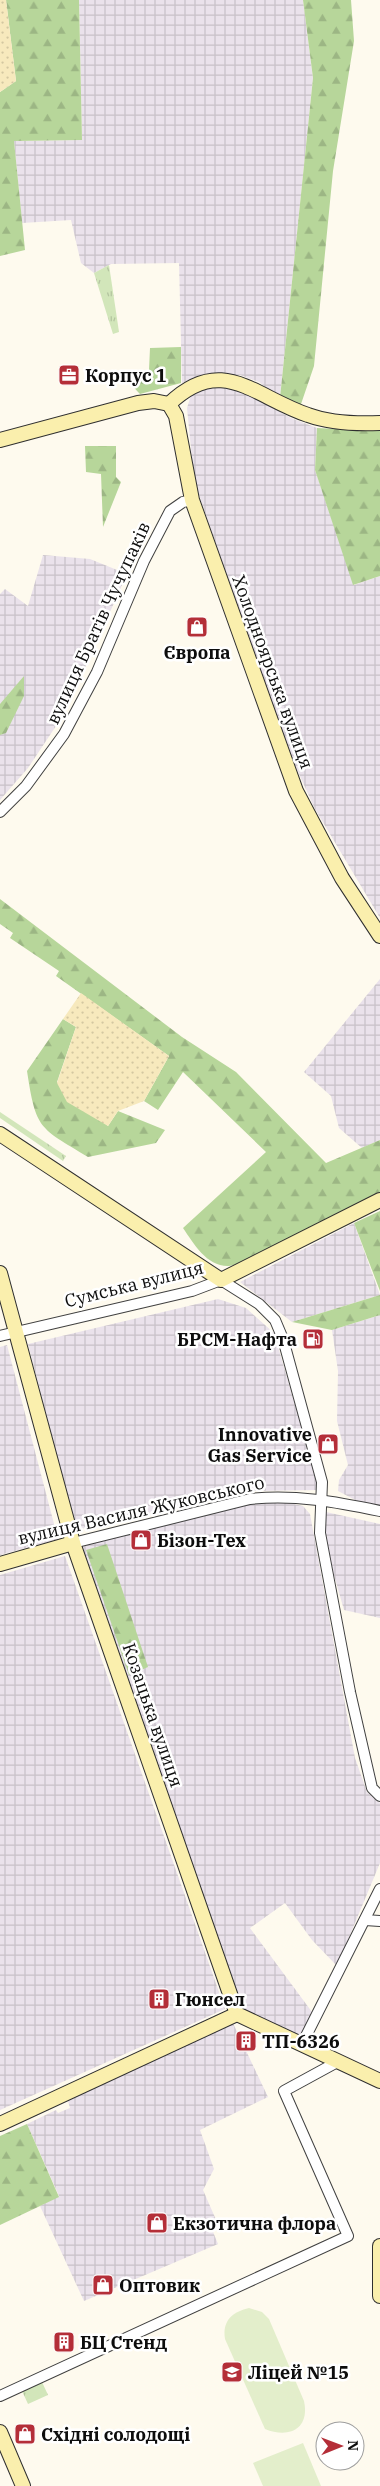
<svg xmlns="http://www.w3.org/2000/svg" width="380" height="2486" font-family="'IBM Plex Serif',serif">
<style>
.industrial{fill:url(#industrial-grid)}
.grass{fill:url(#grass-tufts)}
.forest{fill:url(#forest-firs)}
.sand{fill:url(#sand-dots)}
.pitch{fill:#e3eecb}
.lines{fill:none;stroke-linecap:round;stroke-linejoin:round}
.street-casing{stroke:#404040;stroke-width:12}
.secondary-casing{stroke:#2f2f2f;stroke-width:16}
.street{stroke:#fff;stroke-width:10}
.secondary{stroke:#faefad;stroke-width:14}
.labels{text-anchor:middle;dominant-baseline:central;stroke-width:5;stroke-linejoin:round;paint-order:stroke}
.poi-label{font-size:18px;font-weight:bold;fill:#0d0d0d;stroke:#fff;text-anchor:start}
.street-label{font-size:18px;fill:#0d0d0d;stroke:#fff}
</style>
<defs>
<pattern id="industrial-grid" width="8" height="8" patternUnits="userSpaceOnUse" patternTransform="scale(1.25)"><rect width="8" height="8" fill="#eae2eb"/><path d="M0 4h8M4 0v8" fill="none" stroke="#c8c1c8"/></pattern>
<pattern id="grass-tufts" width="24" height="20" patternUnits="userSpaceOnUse" patternTransform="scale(1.25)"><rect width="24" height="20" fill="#d2e6ba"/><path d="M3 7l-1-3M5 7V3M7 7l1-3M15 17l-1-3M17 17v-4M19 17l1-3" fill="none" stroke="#b3c49f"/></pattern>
<pattern id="forest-firs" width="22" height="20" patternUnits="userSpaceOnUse" patternTransform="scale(1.25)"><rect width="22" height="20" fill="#b7d69a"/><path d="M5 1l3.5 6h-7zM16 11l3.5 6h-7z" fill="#9cb684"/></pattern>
<pattern id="sand-dots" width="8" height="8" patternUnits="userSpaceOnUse" patternTransform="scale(1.25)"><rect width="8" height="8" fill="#f7e9bd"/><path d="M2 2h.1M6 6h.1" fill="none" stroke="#d3c7a1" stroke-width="1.8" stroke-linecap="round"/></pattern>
</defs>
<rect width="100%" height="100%" fill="#fefaee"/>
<g class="industrial">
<polygon points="79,0 303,0 313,78 280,398 259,382 240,375 199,376 182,383 179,263 111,264 94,273 81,263 71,220 22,223 14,141 82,140"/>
<polygon points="220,386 239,390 291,418 317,428 315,470 354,585 380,576 380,918 315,809 288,750 200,498 193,469 187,408 191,395 200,390"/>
<polygon points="43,555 90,559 127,574 75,690 56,726 28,768 0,800 0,594 5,589 28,606"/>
<polygon points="380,979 380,1140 362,1148 339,1128 331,1096 304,1072"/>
<polygon points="354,1223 380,1295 292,1322 240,1282"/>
<polygon points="218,1299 246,1308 274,1333 320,1490 252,1491 76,1530 28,1344"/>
<polygon points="380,1315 380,1507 361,1503 338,1491 339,1480 348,1465 337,1421 338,1371 332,1330"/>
<polygon points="7,1345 58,1539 0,1555 0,1347"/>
<polygon points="279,1501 303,1506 310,1514 355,1758 367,1792 380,1803 380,1863 337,1966 312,1940 285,1903 250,1928 312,2012 299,2040 243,2011 236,1997 78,1546 255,1502"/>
<polygon points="326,1512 380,1524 380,1618 344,1610 323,1537"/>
<polygon points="65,1556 225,2009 0,2110 0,1575"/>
<polygon points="232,2021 268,2097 200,2130 214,2169 203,2190 217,2222 211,2227 218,2244 84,2301 40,2206 59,2196 27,2124 56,2110 58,2113 70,2108 68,2101"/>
</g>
<g class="grass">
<polygon points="109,265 119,332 113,334 94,273"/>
<polygon points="0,1112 66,1156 63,1161 0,1118"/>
<polygon points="42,2382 48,2395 28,2404 22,2391"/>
</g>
<g class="forest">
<polygon points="6,0 79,0 82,140 14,141 25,250 0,256 0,92 16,81"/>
<polygon points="303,0 351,0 354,41 333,171 314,366 300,407 280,398 313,78"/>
<polygon points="181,347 181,383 140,394 138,392 128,381 133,379 132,373 149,370 150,348"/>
<polygon points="317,428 380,431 380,576 353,585 315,470"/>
<polygon points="85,446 116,446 116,477 121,482 103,527 101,474 86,472"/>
<polygon points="24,676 24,696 6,733 0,735 0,704"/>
<path d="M0,899L182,1037L236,1072L326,1163L380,1140V1192L252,1258C245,1261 236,1265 229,1266C207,1267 194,1244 183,1228L266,1152L183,1072L158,1110L144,1101L169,1056L56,976L59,971L10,938L13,933L0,924Z"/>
<path d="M63,1019L76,1027L57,1082L108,1126L118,1111L165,1130L156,1143L88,1157C39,1127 36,1130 27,1071Z"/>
<polygon points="380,1211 380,1291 354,1223"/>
<polygon points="380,1295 380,1315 332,1330 292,1322"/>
<polygon points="107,1544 148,1667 129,1675 86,1550"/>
<polygon points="27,2124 59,2197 0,2225 0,2136"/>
</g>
<g class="sand">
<polygon points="0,0 6,0 16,81 0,92"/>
<polygon points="81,993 169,1056 144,1101 118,1111 108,1126 67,1102 57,1083 76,1027 63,1019"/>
</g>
<g class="pitch">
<path d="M249,2308L262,2312L269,2319L304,2401C310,2429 289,2439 265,2429L225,2339C222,2321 232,2312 249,2308Z"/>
<polygon points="303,2443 321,2486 263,2486 253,2463"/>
</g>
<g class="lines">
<g class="street-casing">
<g id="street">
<polyline points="0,812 26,786 64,734 97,672 144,561 170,511 183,502 192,500"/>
<polyline points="0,1336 192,1291 221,1280 259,1304 275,1320 283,1339 322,1482 320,1533 350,1692 372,1788 380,1796"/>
<path d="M73,1543L250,1499C294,1494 337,1502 380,1511"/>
<polyline points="365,1920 380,1921"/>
<polyline points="302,2044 380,1889"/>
<polyline points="0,2396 348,2236 284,2091 339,2061"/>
</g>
</g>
<g class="secondary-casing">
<g id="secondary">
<polyline points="169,404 176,416 192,500 296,791 342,878 380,936"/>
<path d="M169,404C222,353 254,397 308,415C330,423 357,424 380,423"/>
<polyline points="0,440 138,403 154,401 169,404"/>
<polyline points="0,1134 221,1280 380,1200"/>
<polyline points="0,1273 73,1543 237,2014 380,2081"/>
<polyline points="0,1564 73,1543"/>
<polyline points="0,2124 237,2014"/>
<polyline points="380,2246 380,2296"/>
<polyline points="0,2432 23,2486"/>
</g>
</g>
<use href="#street" class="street"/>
<use href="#secondary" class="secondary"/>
</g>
<defs>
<g id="office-square" transform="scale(1.125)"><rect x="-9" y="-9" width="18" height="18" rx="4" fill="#b42e38" stroke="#fff"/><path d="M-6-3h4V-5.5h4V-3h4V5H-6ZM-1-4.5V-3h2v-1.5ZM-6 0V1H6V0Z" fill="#fff"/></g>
<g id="shop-square" transform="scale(1.125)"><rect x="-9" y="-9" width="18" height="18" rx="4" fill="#b42e38" stroke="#fff"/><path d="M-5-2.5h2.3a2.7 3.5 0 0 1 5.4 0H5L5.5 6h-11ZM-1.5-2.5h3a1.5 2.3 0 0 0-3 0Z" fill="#fff"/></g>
<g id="fuel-square" transform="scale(1.125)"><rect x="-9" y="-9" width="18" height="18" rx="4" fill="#b42e38" stroke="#fff"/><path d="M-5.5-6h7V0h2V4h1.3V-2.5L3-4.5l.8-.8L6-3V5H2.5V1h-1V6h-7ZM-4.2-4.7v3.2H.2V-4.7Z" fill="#fff"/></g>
<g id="building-square" transform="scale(1.125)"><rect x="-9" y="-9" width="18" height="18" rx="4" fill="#b42e38" stroke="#fff"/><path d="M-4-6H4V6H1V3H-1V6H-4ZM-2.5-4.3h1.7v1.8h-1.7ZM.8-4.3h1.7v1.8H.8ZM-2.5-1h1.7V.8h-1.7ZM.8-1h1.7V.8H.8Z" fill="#fff"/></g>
<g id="school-square" transform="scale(1.125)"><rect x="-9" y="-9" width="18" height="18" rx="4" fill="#b42e38" stroke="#fff"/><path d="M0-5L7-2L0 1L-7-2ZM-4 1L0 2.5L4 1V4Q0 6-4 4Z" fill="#fff"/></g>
</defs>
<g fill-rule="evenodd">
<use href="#office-square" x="69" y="375"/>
<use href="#shop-square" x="197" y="627"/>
<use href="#fuel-square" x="313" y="1339"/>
<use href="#shop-square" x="328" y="1444"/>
<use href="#shop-square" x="141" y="1540"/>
<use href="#building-square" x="159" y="1999"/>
<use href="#building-square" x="246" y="2041"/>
<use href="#shop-square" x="157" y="2223"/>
<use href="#shop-square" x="103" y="2285"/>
<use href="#building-square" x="64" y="2342"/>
<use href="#school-square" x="232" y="2372"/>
<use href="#shop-square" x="25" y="2434"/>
</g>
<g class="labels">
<g class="poi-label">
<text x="85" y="375">Корпус 1</text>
<text x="197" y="652" text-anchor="middle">Європа</text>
<text x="297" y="1339" text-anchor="end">БРСМ-Нафта</text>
<text x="312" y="1434" text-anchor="end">Innovative<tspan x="312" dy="21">Gas Service</tspan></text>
<text x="157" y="1540">Бізон-Тех</text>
<text x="175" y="1999">Гюнсел</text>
<text x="262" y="2041">ТП-6326</text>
<text x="173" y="2223">Екзотична флора</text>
<text x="119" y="2285">Оптовик</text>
<text x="80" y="2342">БЦ Стенд</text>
<text x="248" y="2372">Ліцей №15</text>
<text x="41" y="2434">Східні солодощі</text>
</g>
<g class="street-label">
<text transform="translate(98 623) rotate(-65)">вулиця Братів Чучупаків</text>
<text transform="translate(273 672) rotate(70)">Холодноярська вулиця</text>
<text transform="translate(134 1284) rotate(-14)">Сумська вулиця</text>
<text transform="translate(141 1510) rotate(-13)">вулиця Василя Жуковського</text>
<text transform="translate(153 1715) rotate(71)">Козацька вулиця</text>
</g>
</g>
<g transform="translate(340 2446) rotate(89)"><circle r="24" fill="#ffffff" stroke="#9e9e9e"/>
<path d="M0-4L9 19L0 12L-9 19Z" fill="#b42e38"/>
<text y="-8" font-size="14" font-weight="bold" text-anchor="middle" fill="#0d0d0d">N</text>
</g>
</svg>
